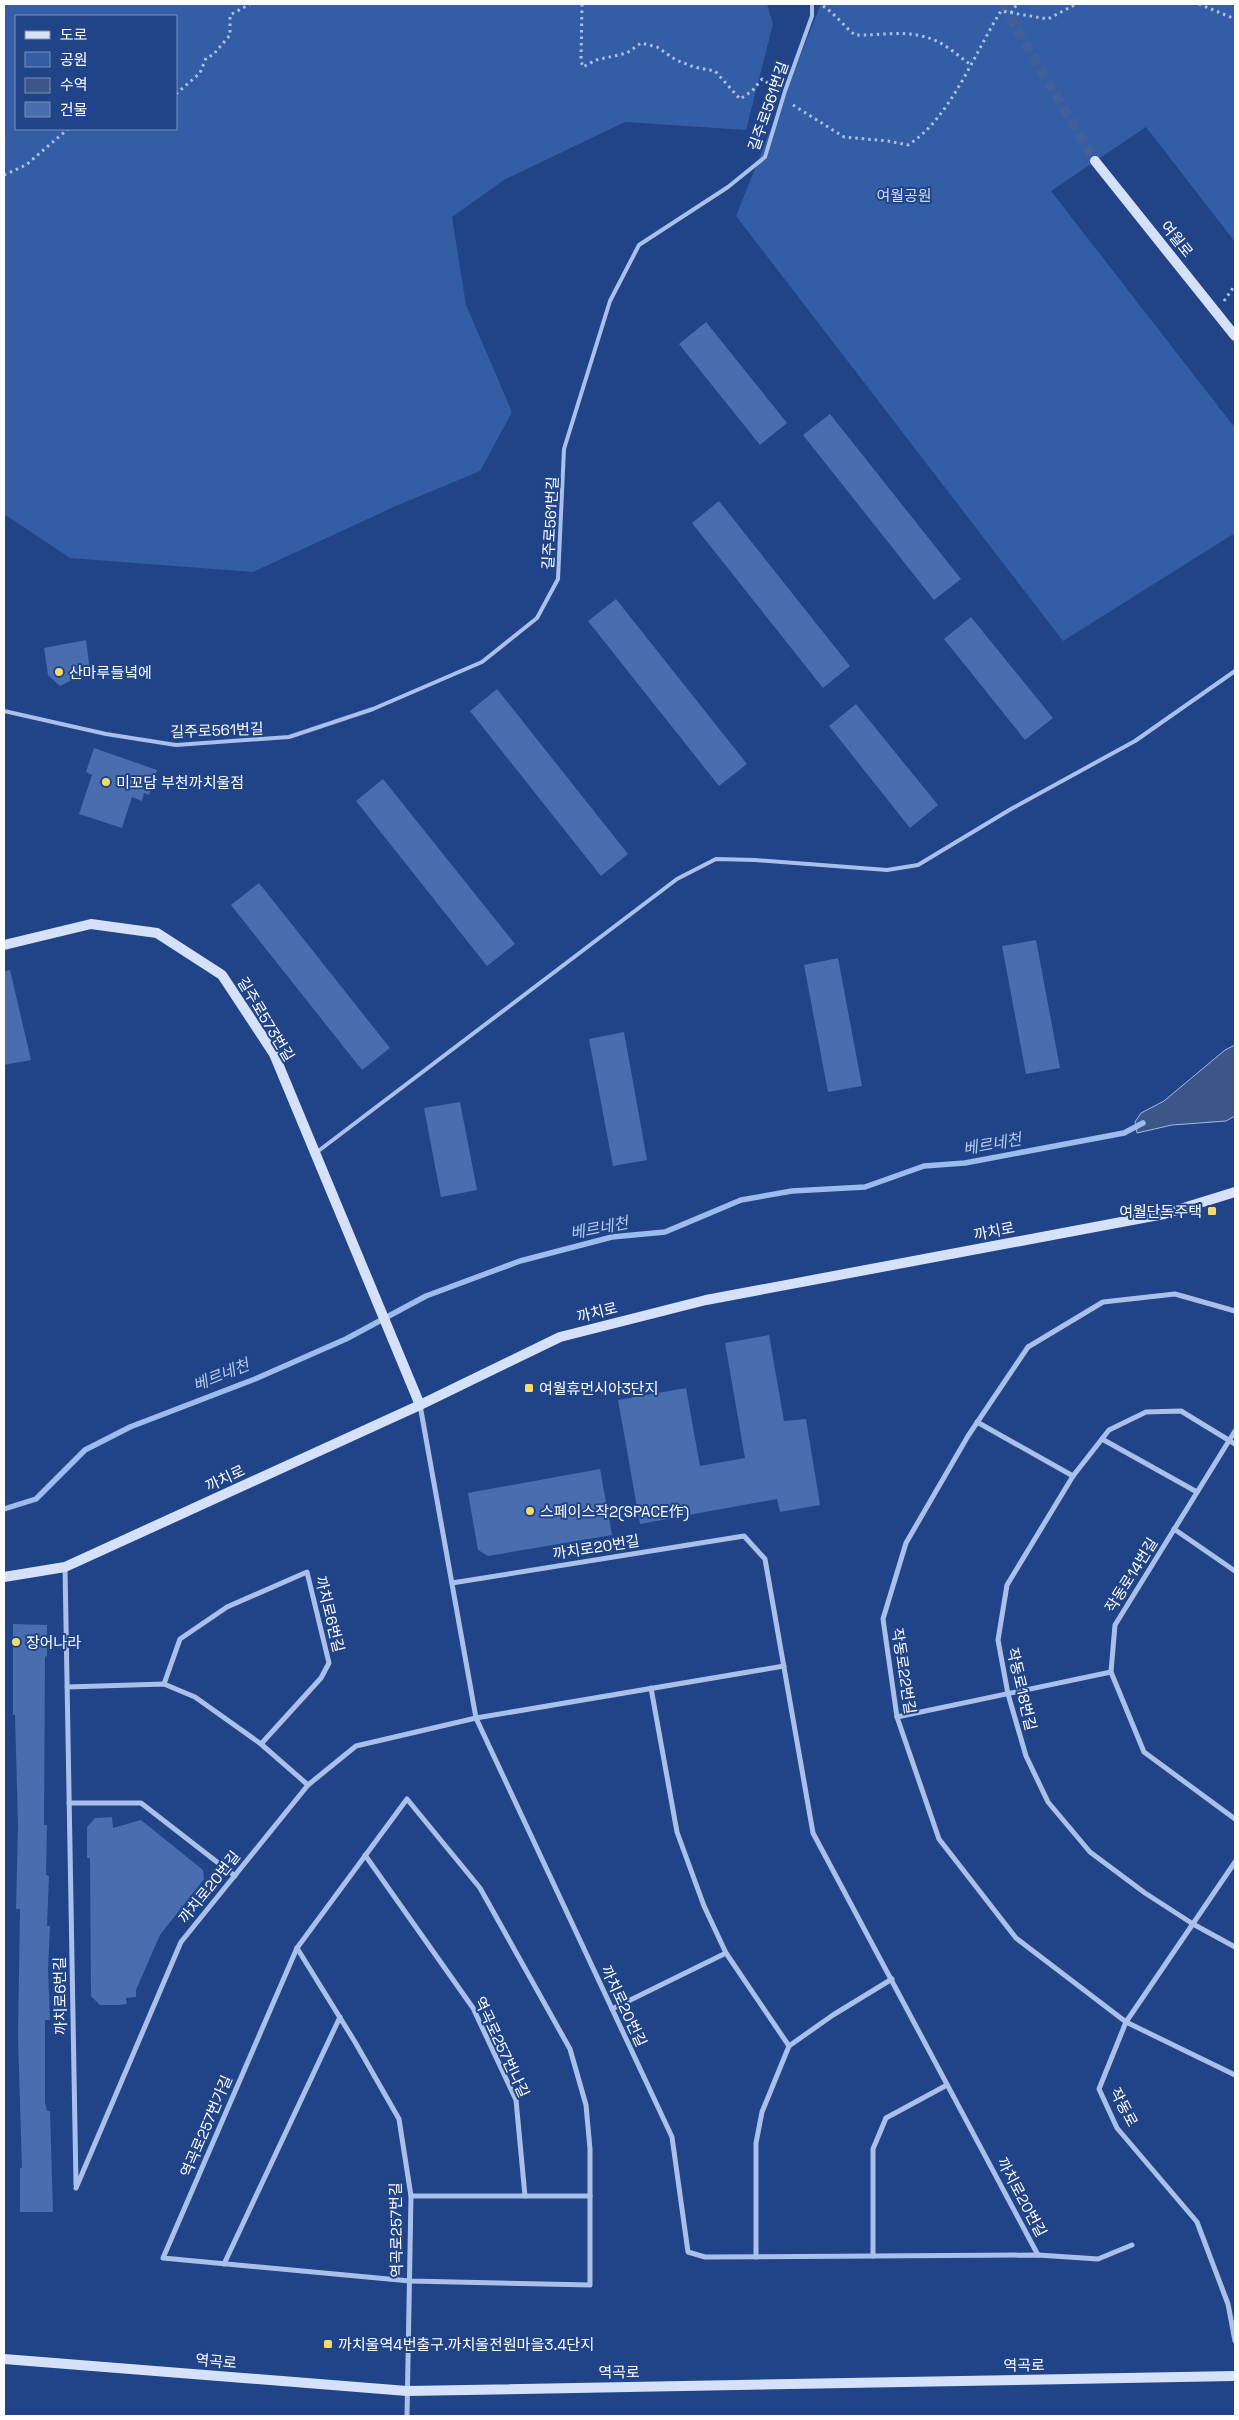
<svg xmlns="http://www.w3.org/2000/svg" width="1239" height="2420" font-family="'Space Grotesk','Noto Sans KR',sans-serif">
<style>
.green{fill:#335da4;fill-rule:evenodd}
.water{fill:#3b5687;stroke:#9dbbec}
.lines{fill:none;stroke-linecap:round;stroke-linejoin:round}
.stream{stroke:#9dbbec;stroke-width:5.5}
.building{fill:#486eaf}
.secondary-tunnel{stroke:#416099;stroke-width:10;stroke-dasharray:10 5;stroke-linecap:butt}
.path{stroke:#a9c1ea;stroke-width:3;stroke-dasharray:2.5 4;stroke-linecap:butt}
.lane{stroke:#a9c1ea;stroke-width:4}
.street{stroke:#a9c1ea;stroke-width:5}
.secondary{stroke:#d4e1f8;stroke-width:10}
.poi-dot{fill:#f8da69;stroke:#204487;stroke-width:2}
.labels{text-anchor:middle;dominant-baseline:central;stroke-width:4;stroke-linejoin:round;paint-order:stroke}
.street-label{font-size:15px;fill:#fff;stroke:#204487}
.park-label{font-size:15px;fill:#ceddf8;stroke:#204487}
.poi-label{font-size:15px;fill:#fff;stroke:#204487;text-anchor:start}
.water-label{font-size:16px;font-style:italic;fill:#b5ccf1;stroke:#204487}
</style>
<rect width="100%" height="100%" fill="#204487"/>
<g class="green">
<path d="M4,4H767L773,24L746,130L625,122L504,180L452,217L466,305L512,412L480,471L396,506L253,572L70,558L4,514ZM16,16H176V129H16Z"/>
<polygon points="821,4 1235,4 1235,242 1146,127 1051,191 1235,428 1235,533 1063,641 736,216"/>
</g>
<polygon class="water" points="1235,1045 1235,1116 1226,1121 1172,1125 1137,1133 1135,1122 1141,1113 1164,1101 1225,1050"/>
<g class="lines">
<polyline class="stream" points="4,1509 36,1499 85,1450 130,1427 255,1379 346,1339 426,1296 520,1261 612,1237 665,1232 741,1200 792,1191 865,1187 924,1166 965,1163 1124,1133 1143,1123"/>
</g>
<g class="building">
<polygon points="706,322 787,423 760,445 679,344"/>
<polygon points="830,414 961,579 934,600 803,435"/>
<polygon points="719,501 850,666 823,688 692,523"/>
<polygon points="616,599 747,764 719,786 588,621"/>
<polygon points="971,617 1053,718 1025,740 944,639"/>
<polygon points="86,640 90,671 60,686 48,675 44,648"/>
<polygon points="497,689 628,854 601,876 470,711"/>
<polygon points="856,704 938,805 910,828 829,726"/>
<polygon points="94,748 157,770 149,795 144,793 142,801 132,797 122,828 79,814 92,775 86,772"/>
<polygon points="383,779 515,944 487,966 356,801"/>
<polygon points="259,883 390,1048 362,1070 231,905"/>
<polygon points="1036,940 1060,1068 1026,1074 1002,946"/>
<polygon points="838,958 862,1086 828,1092 804,965"/>
<polygon points="10,970 31,1060 4,1065 4,971"/>
<polygon points="624,1032 647,1160 613,1166 589,1039"/>
<polygon points="460,1102 477,1190 441,1197 424,1108"/>
<polygon points="769,1335 784,1421 806,1419 820,1505 780,1512 777,1499 640,1524 618,1400 686,1388 700,1466 745,1458 725,1343"/>
<polygon points="600,1469 612,1535 488,1556 478,1550 468,1493"/>
<polygon points="13,1624 47,1625 47,1656 45,1657 44,1825 47,1825 46,1875 49,1876 47,1926 50,1926 48,1970 50,2020 45,2020 45,2102 47,2111 50,2111 53,2212 20,2212 20,2168 22,2168 18,2038 20,1909 16,1909 18,1825 15,1715 13,1715"/>
<polygon points="112,1817 113,1828 141,1820 203,1870 204,1879 160,1935 136,1990 136,1997 126,1998 127,2004 118,2005 100,2005 91,1996 90,1858 87,1858 87,1827 95,1818"/>
</g>
<g class="lines">
<polyline class="secondary-tunnel" points="1002,4 1095,161"/>
<g class="path">
<polyline points="582,4 581,61 583,67 596,60 627,53 641,43 657,47 676,60 694,67 715,71 740,99 752,91 762,79 775,88"/>
<polyline points="1199,4 1235,19"/>
<path d="M823,6C835,14 844,26 855,35C878,36 903,30 925,37C943,41 957,55 971,65"/>
<polyline points="1011,13 1017,4"/>
<polyline points="176,94 200,73 206,58 213,55 230,35 230,15 250,4"/>
<path d="M793,105L844,137L888,141L908,145C950,119 975,52 1001,11L1048,19L1076,4"/>
<polyline points="4,175 26,165 68,129"/>
<polyline points="1224,301 1235,285"/>
</g>
<g class="lane">
<polyline points="4,711 106,734 176,745 289,737 373,709 482,662 537,618 558,579 564,449 610,301 639,245 728,187 765,157 785,91 812,16 812,4"/>
<polyline points="317,1152 677,879 716,859 755,860 887,870 918,865 1011,809 1135,741 1235,671"/>
</g>
<g class="street">
<polyline points="1235,1311 1175,1294 1103,1302 1028,1347 968,1436 906,1543 883,1619 897,1717 939,1839 1016,1938 1126,2022 1235,2075"/>
<polyline points="420,1405 476,1718 672,2137 688,2252 705,2257 1038,2255 1098,2259 1132,2245"/>
<polyline points="977,1422 1073,1476"/>
<polyline points="1235,1431 1115,1625 1111,1672 1144,1752 1235,1819"/>
<polyline points="1102,1439 1197,1492"/>
<polyline points="1235,1444 1181,1411 1146,1412 1109,1430 1073,1476 1007,1585 998,1640 1008,1694 1026,1756 1048,1802 1090,1852 1145,1893 1193,1924 1235,1947"/>
<polyline points="1174,1529 1235,1571"/>
<polyline points="65,1567 76,2185"/>
<polyline points="452,1583 744,1536 765,1559 813,1833 1038,2255"/>
<polyline points="164,1684 180,1639 227,1607 307,1572 329,1663 321,1678 261,1744"/>
<polyline points="67,1687 164,1684 195,1697 261,1744 308,1785"/>
<polyline points="651,1688 677,1832 704,1906 726,1953 789,2046"/>
<polyline points="897,1717 1111,1672"/>
<polygon points="407,1799 480,1888 570,2049 586,2105 590,2149 590,2285 410,2281 163,2258 297,1948"/>
<polyline points="69,1803 141,1803 235,1876"/>
<polyline points="365,1855 473,2008 516,2100 525,2196 411,2196"/>
<polyline points="1235,1862 1126,2022 1099,2089 1117,2128 1197,2222 1228,2304 1235,2341"/>
<polyline points="297,1948 355,2042 399,2119 411,2196 407,2416"/>
<polyline points="612,2009 726,1953"/>
<polyline points="76,2188 181,1942 308,1785 356,1746 476,1718 784,1666"/>
<polyline points="525,2196 590,2196"/>
<polyline points="873,2256 873,2149 886,2118 947,2085"/>
<polyline points="756,2257 756,2143 762,2112 789,2046 833,2015 892,1979"/>
<polyline points="224,2264 340,2017"/>
</g>
<g class="secondary">
<polyline points="1095,161 1235,336"/>
<polyline points="4,945 91,924 157,933 222,975 274,1054 420,1405"/>
<polyline points="4,1577 65,1567 420,1405 560,1337 706,1300 1164,1214 1235,1192"/>
<polyline points="4,2359 407,2391 1235,2376"/>
</g>
</g>
<g class="poi-dot">
<circle cx="59" cy="672" r="5"/>
<circle cx="106" cy="782" r="5"/>
<rect x="1207" y="1206" width="10" height="10" rx="2.5"/>
<rect x="524" y="1383" width="10" height="10" rx="2.5"/>
<circle cx="530" cy="1511" r="5"/>
<circle cx="16" cy="1642" r="5"/>
<rect x="323" y="2339" width="10" height="10" rx="2.5"/>
</g>
<g class="labels">
<g class="street-label">
<text transform="translate(768 106) rotate(-71)">길주로561번길</text>
<text transform="translate(1177 239) rotate(51)">여월로</text>
<text transform="translate(550 523) rotate(-87)">길주로561번길</text>
<text transform="translate(217 730) rotate(-2)">길주로561번길</text>
<text transform="translate(266 1019) rotate(59)">길주로573번길</text>
<text transform="translate(994 1231) rotate(-11)">까치로</text>
<text transform="translate(597 1312) rotate(-14)">까치로</text>
<text transform="translate(225 1478) rotate(-25)">까치로</text>
<text transform="translate(596 1547) rotate(-9)">까치로20번길</text>
<text transform="translate(1131 1575) rotate(-58)">작동로14번길</text>
<text transform="translate(330 1614) rotate(76)">까치로6번길</text>
<text transform="translate(904 1671) rotate(81)">작동로22번길</text>
<text transform="translate(1022 1689) rotate(77)">작동로18번길</text>
<text transform="translate(209 1887) rotate(-51)">까치로20번길</text>
<text transform="translate(60 1996) rotate(-91)">까치로6번길</text>
<text transform="translate(624 2006) rotate(65)">까치로20번길</text>
<text transform="translate(502 2047) rotate(65)">역곡로257번나길</text>
<text transform="translate(1124 2107) rotate(62)">작동로</text>
<text transform="translate(206 2126) rotate(-67)">역곡로257번가길</text>
<text transform="translate(1022 2197) rotate(62)">까치로20번길</text>
<text transform="translate(396 2230) rotate(-91)">역곡로257번길</text>
<text transform="translate(216 2361) rotate(5)">역곡로</text>
<text transform="translate(1024 2365) rotate(-1)">역곡로</text>
<text transform="translate(619 2372) rotate(-1)">역곡로</text>
</g>
<g class="park-label">
<text x="904" y="195">여월공원</text>
</g>
<g class="poi-label">
<text x="69" y="672">산마루들녘에</text>
<text x="116" y="782">미꼬담 부천까치울점</text>
<text x="1202" y="1211" text-anchor="end">여월단독주택</text>
<text x="539" y="1388">여월휴먼시아3단지</text>
<text x="540" y="1511">스페이스작2(SPACE作)</text>
<text x="26" y="1642">장어나라</text>
<text x="338" y="2344">까치울역4번출구.까치울전원마을3.4단지</text>
</g>
<g class="water-label">
<text transform="translate(992 1144) rotate(-10)">베르네천</text>
<text transform="translate(599 1228) rotate(-11)">베르네천</text>
<text transform="translate(221 1375) rotate(-22)">베르네천</text>
</g>
</g>
<rect width="1239" height="2420" fill="none" stroke="#ffffff" stroke-width="10"/>
<rect x="15" y="15" width="162" height="115" fill="#204487" stroke="#798fb7"/>
<rect x="25" y="31" width="25" height="8" fill="#d4e1f8" stroke="#798fb7"/>
<text x="60" y="40" font-size="15" fill="#ffffff">도로</text>
<rect x="25" y="52" width="25" height="15" fill="#335da4" stroke="#798fb7"/>
<text x="60" y="65" font-size="15" fill="#ffffff">공원</text>
<rect x="25" y="78" width="25" height="15" fill="#3b5687" stroke="#798fb7"/>
<text x="60" y="90" font-size="15" fill="#ffffff">수역</text>
<rect x="25" y="102" width="25" height="15" fill="#486eaf" stroke="#798fb7"/>
<text x="60" y="115" font-size="15" fill="#ffffff">건물</text>
</svg>
